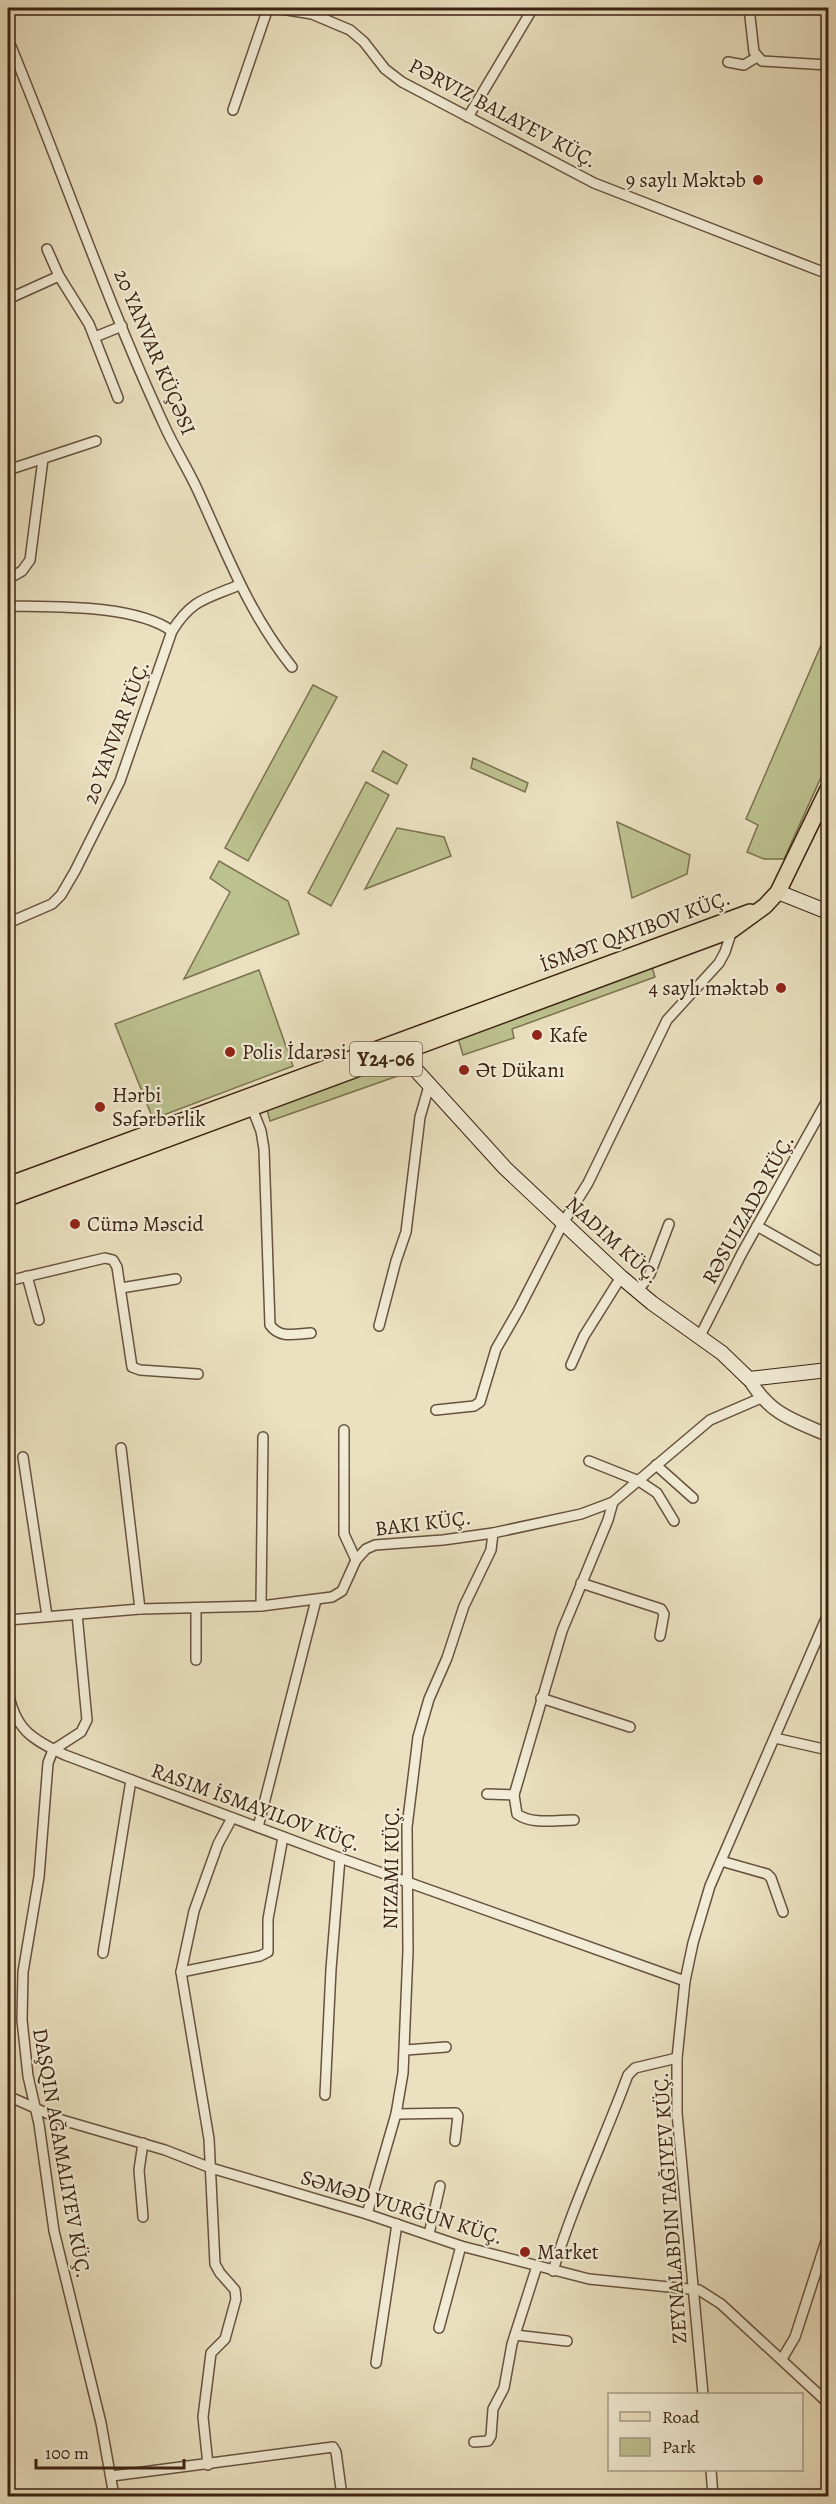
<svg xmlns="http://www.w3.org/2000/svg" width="836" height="2504" font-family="Alegreya,serif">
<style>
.green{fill:#bcc28f;stroke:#7c7250;stroke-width:1.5}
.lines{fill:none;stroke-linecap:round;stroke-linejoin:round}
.minor-casing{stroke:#67523e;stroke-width:12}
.tertiary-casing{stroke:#67523e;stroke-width:15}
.secondary-casing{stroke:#3b2212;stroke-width:16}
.primary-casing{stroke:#3b2212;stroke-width:18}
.minor{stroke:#f2ecd6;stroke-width:9}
.tertiary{stroke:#f2ecd6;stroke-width:12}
.secondary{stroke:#f2ecd6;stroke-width:14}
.primary{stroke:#ebe1c0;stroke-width:15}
.poi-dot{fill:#8f2418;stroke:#f2ecd6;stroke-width:2}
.labels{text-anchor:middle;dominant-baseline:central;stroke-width:4.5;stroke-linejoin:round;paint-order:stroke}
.shield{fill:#f2ecd6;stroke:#725f4d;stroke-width:1.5}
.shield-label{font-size:20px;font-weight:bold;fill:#3b2212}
.street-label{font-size:21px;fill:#3b2212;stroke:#f2ecd6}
.poi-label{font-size:21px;fill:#3b2212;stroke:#f2ecd6;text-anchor:start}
</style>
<rect width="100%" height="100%" fill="#ebe1c0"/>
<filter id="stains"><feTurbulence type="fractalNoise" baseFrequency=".00333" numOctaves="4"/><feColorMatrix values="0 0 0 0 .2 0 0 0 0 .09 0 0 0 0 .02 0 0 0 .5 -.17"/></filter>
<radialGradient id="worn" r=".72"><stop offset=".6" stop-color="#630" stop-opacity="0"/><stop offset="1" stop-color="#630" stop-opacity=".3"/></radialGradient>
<g class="green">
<polygon points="828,629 828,762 784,859 764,859 747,852 758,825 746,819"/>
<polygon points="313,685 337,697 248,861 225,848"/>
<polygon points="383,751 407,765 397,784 372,771"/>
<polygon points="473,758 528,783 525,792 471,768"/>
<polygon points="366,782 389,795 331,906 308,893"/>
<polygon points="617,822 690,855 687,874 632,898"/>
<polygon points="397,828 444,837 451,856 365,889"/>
<polygon points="219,861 288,901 299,934 184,979 230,892 210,878"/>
<polygon points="652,967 655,977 512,1029 514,1038 463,1055 458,1038"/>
<polygon points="259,970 293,1066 153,1119 115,1024"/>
<polygon points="399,1062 406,1073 270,1121 267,1110"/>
</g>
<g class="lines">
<g class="minor-casing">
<g id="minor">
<polyline points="275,8 312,14 350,30 364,42 385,69 402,82 594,183 828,274"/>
<polyline points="749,8 754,52 762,61 828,65"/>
<path d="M8,39C61,167 106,300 165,427C175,449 188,469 198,491C227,554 248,612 292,667"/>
<polyline points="728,62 744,65 757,57"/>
<polyline points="233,110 268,8"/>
<polyline points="468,117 533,8"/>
<polyline points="47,249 59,276 89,324 118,398"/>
<polyline points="8,299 59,276"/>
<polyline points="95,337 122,326"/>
<polyline points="8,470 96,441"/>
<polyline points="8,579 22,571 30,560 43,459"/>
<path d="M8,606C54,607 134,604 172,631"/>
<path d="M8,923L52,904L61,895L75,871L120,781L172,631C192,599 206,599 239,585"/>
<path d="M252,1108L261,1131L264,1149L270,1325C280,1339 295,1334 311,1333"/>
<polyline points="757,1226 817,1260"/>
<polyline points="27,1276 39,1320"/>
<polyline points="8,1281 105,1258 113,1260 117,1267 132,1367 140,1370 198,1374"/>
<polyline points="121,1288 176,1279"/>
<polyline points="638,1291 650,1274 669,1224"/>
<polyline points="379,1326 396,1261 406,1232 420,1117 429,1086"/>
<polyline points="700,1336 742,1253 828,1099"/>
<polyline points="571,1365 584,1336 621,1277"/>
<polyline points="436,1410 474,1406 480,1402 496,1349 519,1309 563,1223 588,1183 667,1020 719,963 725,952 732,930"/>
<polyline points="344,1430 344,1534 356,1560"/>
<polyline points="121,1448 140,1609"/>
<polyline points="23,1457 47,1616"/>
<polyline points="589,1461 639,1481 657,1493 674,1521"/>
<polyline points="656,1465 693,1498"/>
<polyline points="581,1583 661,1609 664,1614 660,1636"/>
<polyline points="261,1606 263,1437"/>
<polyline points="77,1614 87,1720 81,1732 53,1750 48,1763 39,1877 23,1972 22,2020 28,2076 39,2124 54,2231 101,2423 114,2496"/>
<polyline points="8,1620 140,1609 261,1606 332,1597 342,1591 356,1560 366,1549 375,1545 443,1540 493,1533 581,1514 613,1502 710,1420 761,1398"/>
<polyline points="196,1660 196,1609"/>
<path d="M8,1691C15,1729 31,1739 65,1755L340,1858L685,1981"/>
<polyline points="541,1698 630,1727"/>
<polyline points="775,1738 828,1750"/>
<polyline points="487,1794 514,1795"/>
<path d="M574,1820C557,1820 532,1825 517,1814L514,1795L562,1631L608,1520L613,1502"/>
<polyline points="258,1827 316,1600"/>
<polyline points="721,1861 767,1874 771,1878 783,1912"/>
<polyline points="103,1953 131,1780"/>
<polyline points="181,1972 260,1956 268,1952 268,1919 283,1837"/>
<polyline points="406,2050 446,2047"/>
<polyline points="325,2095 331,1969 340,1858"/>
<polyline points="8,2096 62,2120 165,2150 211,2168 367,2214 461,2246 589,2279 699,2290 721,2304 828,2403"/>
<polyline points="396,2114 456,2113 458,2116 455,2141"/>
<polyline points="143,2143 139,2170 143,2217"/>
<polyline points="367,2214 396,2114 403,2073 408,1951 407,1827 418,1737 429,1699 447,1658 464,1606 491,1550 493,1533"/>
<polyline points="429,2234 440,2186"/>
<path d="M553,2271C573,2204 604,2140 628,2075L635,2068L677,2058"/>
<polyline points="439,2328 461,2246"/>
<polyline points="515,2335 567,2341"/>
<polyline points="782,2359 795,2337 828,2235"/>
<polyline points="376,2363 397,2224"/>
<polyline points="703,2394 677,2113 677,2058 685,1981 693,1943 710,1886 828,1614"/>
<polyline points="474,2442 488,2441 491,2436 493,2409 504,2388 512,2344 537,2266"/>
<polyline points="208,2465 203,2417 211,2353 225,2339 236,2299 235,2290 220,2273 215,2264 209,2139 181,1972 194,1911 218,1844 232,1818"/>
<polyline points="711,2470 713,2496"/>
<polyline points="112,2476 333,2447 336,2452 342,2496"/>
</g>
</g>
<g class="tertiary-casing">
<path id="tertiary" d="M749,1379C770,1414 792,1420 828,1435"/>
</g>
<g class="secondary-casing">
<g id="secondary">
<polyline points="778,892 828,912"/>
<polyline points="401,1042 415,1069 505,1168 621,1277 652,1303 722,1353 749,1379 828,1370"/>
</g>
</g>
<g class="primary-casing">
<g id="primary">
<polyline points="8,1185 750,912"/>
<polyline points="8,1198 732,930 765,906 778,892 828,789"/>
</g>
</g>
<use href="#minor" class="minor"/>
<use href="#tertiary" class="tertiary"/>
<use href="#secondary" class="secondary"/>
<use href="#primary" class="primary"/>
</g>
<g class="poi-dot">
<circle cx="758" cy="180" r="6"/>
<circle cx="781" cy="988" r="6"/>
<circle cx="537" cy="1035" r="6"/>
<circle cx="230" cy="1052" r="6"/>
<circle cx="464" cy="1070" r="6"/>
<circle cx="100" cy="1107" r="6"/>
<circle cx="75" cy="1224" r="6"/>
<circle cx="525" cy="2252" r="6"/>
</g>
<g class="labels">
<rect class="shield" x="350" y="1042" width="72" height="34" rx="4.5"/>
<g class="shield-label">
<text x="386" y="1059">Y24-06</text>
</g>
<g class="street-label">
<text transform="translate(503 113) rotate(28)">PƏRVIZ BALAYEV KÜÇ.</text>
<text transform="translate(155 352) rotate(67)">20 YANVAR KÜÇƏSI</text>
<text transform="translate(116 732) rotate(-69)">20 YANVAR KÜÇ.</text>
<text transform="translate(635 931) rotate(-20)">İSMƏT QAYIBOV KÜÇ.</text>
<text transform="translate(748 1209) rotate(-61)">RƏSULZADƏ KÜÇ.</text>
<text transform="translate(613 1240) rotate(42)">NADIM KÜÇ.</text>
<text transform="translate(423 1523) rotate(-7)">BAKI KÜÇ.</text>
<text transform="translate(256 1807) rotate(20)">RASIM İSMAYILOV KÜÇ.</text>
<text transform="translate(391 1868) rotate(-89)">NIZAMI KÜÇ.</text>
<text transform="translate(62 2153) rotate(80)">DAŞQIN AĞAMALIYEV KÜÇ.</text>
<text transform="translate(402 2207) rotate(17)">SƏMƏD VURĞUN KÜÇ.</text>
<text transform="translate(670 2208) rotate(-94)">ZEYNALABDIN TAĞIYEV KÜÇ.</text>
</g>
<g class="poi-label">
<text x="746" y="180" text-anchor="end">9 saylı Məktəb</text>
<text x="769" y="988" text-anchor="end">4 saylı məktəb</text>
<text x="549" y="1035">Kafe</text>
<text x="242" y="1052">Polis İdarəsi</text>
<text x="476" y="1070">Ət Dükanı</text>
<text x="112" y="1095">Hərbi<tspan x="112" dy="24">Səfərbərlik</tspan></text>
<text x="87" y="1224">Cümə Məscid</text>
<text x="537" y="2252">Market</text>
</g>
</g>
<rect width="836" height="2504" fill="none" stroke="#ebe1c0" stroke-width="30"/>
<rect x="9" y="9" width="818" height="2486" fill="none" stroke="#3b2212" stroke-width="3"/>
<rect x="15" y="15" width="806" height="2474" fill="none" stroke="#3b2212" stroke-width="1.5"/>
<rect x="608" y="2393" width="195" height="78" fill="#f2ecd6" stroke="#a99b88" stroke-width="1.5"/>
<rect x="620" y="2412" width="30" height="9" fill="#ebe1c0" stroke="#a99b88" stroke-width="1.5"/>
<text x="662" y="2423" font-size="18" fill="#3b2212">Road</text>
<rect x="620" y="2438" width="30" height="18" fill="#bcc28f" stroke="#a99b88" stroke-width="1.5"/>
<text x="662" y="2453" font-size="18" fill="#3b2212">Park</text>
<path d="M36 2459v9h148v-9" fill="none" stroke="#3b2212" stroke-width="3"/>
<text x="45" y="2459" font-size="18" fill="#3b2212" stroke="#f2ecd6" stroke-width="4.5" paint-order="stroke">100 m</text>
<rect width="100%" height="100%" filter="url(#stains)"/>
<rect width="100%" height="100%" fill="url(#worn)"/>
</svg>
